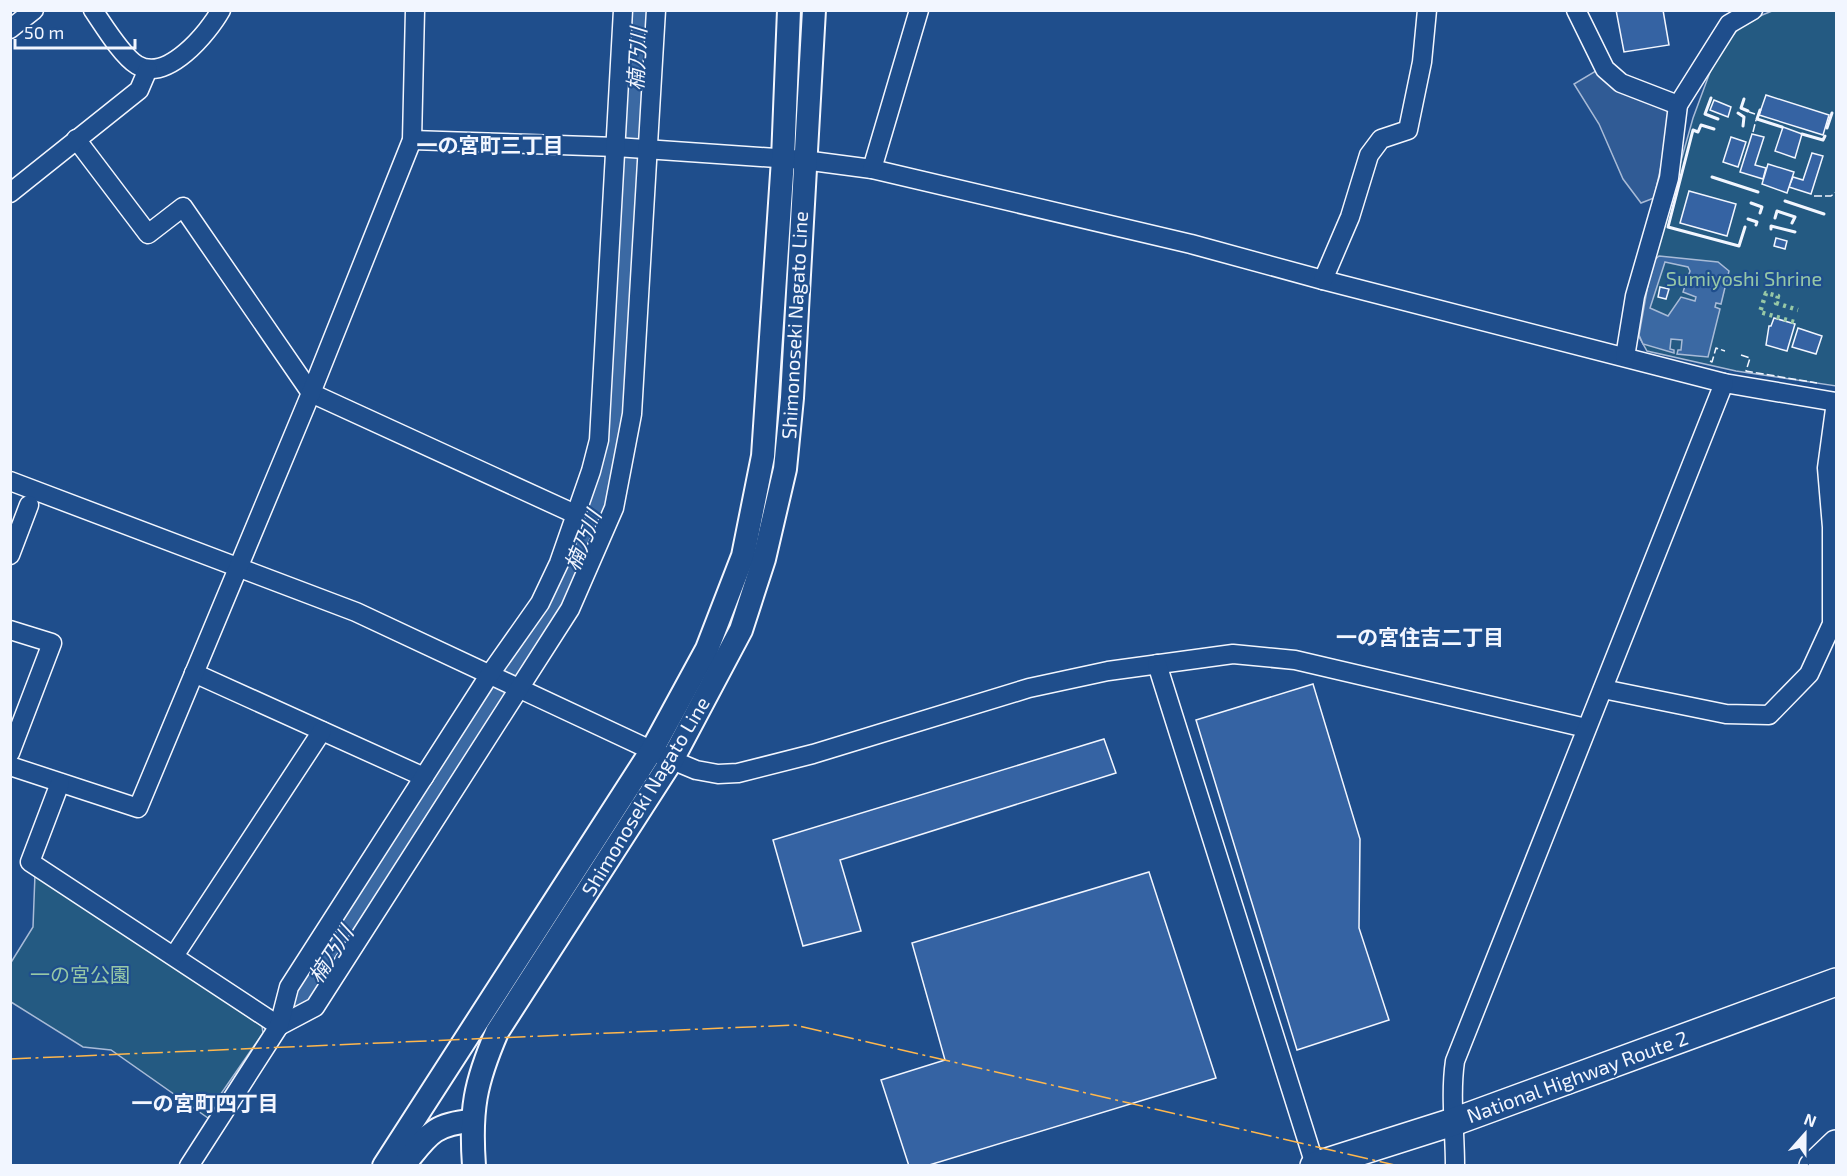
<svg xmlns="http://www.w3.org/2000/svg" width="1847" height="1176" font-family="'Exo 2','Noto Sans JP',sans-serif">
<style>
.green{fill:#245a82;stroke:#a8bbd7;stroke-width:1.5}
.parking{fill:#305b95;stroke:#a8bbd7;stroke-width:1.5}
.water{fill:#3b69a3;stroke:#a8bbd7;stroke-width:1.5;fill-rule:evenodd}
.lines{fill:none;stroke-linecap:round;stroke-linejoin:round}
.river{stroke:#3b69a3;stroke-width:28}
.building{fill:#3563a3;stroke:#f2f6ff;stroke-width:1.5}
.minor-casing{stroke:#f2f6ff;stroke-width:21}
.major-casing{stroke:#f2f6ff;stroke-width:26}
.highway-casing{stroke:#f2f6ff;stroke-width:30}
.minor{stroke:#1f4e8c;stroke-width:18}
.major{stroke:#1f4e8c;stroke-width:22}
.highway{stroke:#1f4e8c;stroke-width:27}
.hedge{stroke:#97c8a6;stroke-width:4.5;stroke-dasharray:3 4.5;stroke-linecap:butt}
.fence{stroke:#f2f6ff;stroke-width:1.5;stroke-dasharray:8 3;stroke-linecap:butt}
.wall{stroke:#f2f6ff;stroke-width:3}
.power{stroke:#ffb74d;stroke-width:1.5;stroke-dasharray:21 4.5 3 4.5;stroke-linecap:butt}
.labels{text-anchor:middle;dominant-baseline:central;stroke-width:4.5;stroke-linejoin:round;paint-order:stroke}
.park-label{font-size:20px;fill:#97c8a6;stroke:#1f4e8c}
.street-label{font-size:20px;fill:#f2f6ff;stroke:#1f4e8c}
.water-label{font-size:21px;font-style:italic;fill:#f2f6ff;stroke:#1f4e8c}
.neighbourhood-label{font-size:21px;font-weight:bold;fill:#f2f6ff;stroke:#1f4e8c}
</style>
<rect width="100%" height="100%" fill="#1f4e8c"/>
<g class="green">
<polygon points="1772,11 1836,11 1836,386 1736,371 1647,351 1638,335 1653,261 1693,118 1713,64 1729,39 1745,22"/>
<polygon points="35,874 262,1026 263,1033 218,1098 217,1106 208,1118 111,1050 83,1047 11,1002 10,964 33,927"/>
</g>
<polygon class="parking" points="1599,69 1666,108 1668,113 1670,126 1654,198 1641,203 1623,179 1599,124 1574,84"/>
<path class="water" d="M1659,256L1718,262L1729,271L1721,304L1716,303L1715,307L1720,309L1708,357L1677,354L1678,350H1681L1682,340L1671,339L1670,349L1674,350V353L1643,344L1639,335L1652,262ZM1665,262L1688,267L1690,271L1683,292L1696,297L1695,301L1681,297L1668,316L1650,308Z"/>
<g class="lines">
<polyline class="river" points="303,995 557,602 575,566 598,505 616,425 639,10"/>
</g>
<g class="building">
<polygon points="1616,10 1663,10 1669,45 1624,52"/>
<polygon points="1766,95 1829,115 1823,135 1759,115"/>
<polygon points="1714,100 1731,107 1728,117 1710,110"/>
<polygon points="1783,127 1802,134 1795,158 1775,151"/>
<polygon points="1752,134 1764,137 1755,165 1766,168 1763,179 1740,172"/>
<polygon points="1731,137 1746,142 1738,167 1723,162"/>
<polygon points="1812,153 1823,156 1811,194 1789,187 1793,177 1803,180"/>
<polygon points="1768,164 1794,172 1787,193 1762,184"/>
<polygon points="1689,191 1736,204 1727,236 1680,223"/>
<polygon points="1776,238 1787,241 1785,249 1774,246"/>
<polygon points="1660,287 1669,289 1666,299 1658,297"/>
<polygon points="1774,318 1795,324 1787,351 1766,345 1769,326 1771,326"/>
<polygon points="1798,328 1822,336 1816,354 1792,347"/>
<polygon points="1313,684 1360,839 1359,928 1389,1020 1297,1050 1196,720"/>
<polygon points="1104,739 1116,773 840,860 861,931 803,946 773,840"/>
<polygon points="1149,872 1216,1078 926,1166 909,1166 881,1080 945,1060 912,943"/>
</g>
<g class="lines">
<g class="minor-casing">
<g id="minor">
<path d="M93,10C104,26 122,56 137,65C167,83 208,33 221,10"/>
<polyline points="1576,10 1605,69 1621,83 1678,105"/>
<polyline points="10,29 34,10"/>
<polyline points="76,139 148,234 183,207 311,393 575,514"/>
<polyline points="412,140 616,147 804,160 872,169 1191,244 1323,280 1724,383 1836,402"/>
<polyline points="872,169 919,10"/>
<polyline points="10,193 139,90 148,69"/>
<polyline points="1323,280 1350,217 1369,155 1381,139 1408,130 1422,62 1427,10"/>
<polyline points="1625,357 1635,296 1669,178 1678,105 1729,24 1753,10"/>
<polyline points="10,481 356,612 672,760 696,770 718,774 738,773 813,754 1029,688 1108,671 1233,654 1295,660 1586,728"/>
<polyline points="10,555 29,505"/>
<polyline points="10,630 52,643 10,753"/>
<polyline points="1157,664 1315,1165"/>
<polyline points="194,673 424,777"/>
<polyline points="1603,689 1726,714 1769,715 1809,674 1832,624 1832,527 1827,468 1836,402"/>
<polyline points="10,766 138,808 311,393 412,140 415,10"/>
<polyline points="60,783 30,862 279,1026"/>
<polyline points="174,956 322,731"/>
<polyline points="279,1026 315,1007 570,609 614,508 632,414 656,10"/>
<polyline points="189,1166 279,1026 289,987 490,674 540,603 559,563 591,471 599,440 623,10"/>
<path d="M1455,1166C1455,1131 1450,1095 1455,1061L1724,383"/>
</g>
</g>
<g class="major-casing">
<g id="major">
<polyline points="384,1166 652,750 707,649 743,556 763,456 783,159 789,10"/>
<path d="M403,1166C427,1137 431,1124 472,1121"/>
<path d="M474,1166C470,1110 475,1083 497,1032L672,760L741,630L764,559L785,469L792,398L814,10"/>
</g>
</g>
<g class="highway-casing">
<g id="highway">
<polyline points="1314,1166 1456,1121 1836,982"/>
<polyline points="1813,1166 1836,1144"/>
</g>
</g>
<use href="#minor" class="minor"/>
<use href="#major" class="major"/>
<use href="#highway" class="highway"/>
<polyline class="hedge" points="1794,322 1760,312 1766,293 1778,296 1776,303 1798,310"/>
<g class="fence">
<polyline points="1749,112 1755,114"/>
<polyline points="1753,132 1756,120"/>
<polyline points="1814,196 1831,196 1836,192"/>
<polyline points="1741,355 1750,358 1746,371 1817,383"/>
<polyline points="1710,361 1712,362 1716,348 1725,351"/>
</g>
<g class="wall">
<polyline points="1711,98 1705,114 1718,119"/>
<polyline points="1744,99 1741,108 1748,111"/>
<polyline points="1760,110 1757,119 1782,127"/>
<polyline points="1738,113 1744,117 1743,126"/>
<polyline points="1827,128 1832,113"/>
<polyline points="1714,129 1701,125 1698,132 1693,130 1668,227 1739,246 1745,227"/>
<polyline points="1802,134 1823,140 1825,136"/>
<polyline points="1712,177 1758,192"/>
<polyline points="1785,201 1824,214"/>
<polyline points="1751,203 1762,207 1760,213"/>
<polyline points="1775,218 1777,211 1795,217 1792,223"/>
<polyline points="1748,219 1757,222 1756,225"/>
<polyline points="1771,229 1771,226 1795,232"/>
</g>
<polyline class="power" points="10,1059 795,1025 1399,1166"/>
</g>
<g class="labels">
<g class="park-label">
<text x="1744" y="278">Sumiyoshi Shrine</text>
<text x="80" y="974">一の宮公園</text>
</g>
<g class="street-label">
<text transform="translate(794 325) rotate(-87)">Shimonoseki Nagato Line</text>
<text transform="translate(645 796) rotate(-59)">Shimonoseki Nagato Line</text>
<text transform="translate(1577 1076) rotate(-20)">National Highway Route 2</text>
</g>
<g class="water-label">
<text transform="translate(636 59) rotate(-87)">楠乃川</text>
<text transform="translate(582 540) rotate(-68)">楠乃川</text>
<text transform="translate(330 954) rotate(-57)">楠乃川</text>
</g>
<g class="neighbourhood-label">
<text x="490" y="144">一の宮町三丁目</text>
<text x="1420" y="636">一の宮住吉二丁目</text>
<text x="205" y="1102">一の宮町四丁目</text>
</g>
</g>
<rect width="1847" height="1176" fill="none" stroke="#f2f6ff" stroke-width="24"/>
<g transform="translate(1805 1134) rotate(21)" stroke="#1f4e8c" stroke-width="4.5" paint-order="stroke">
<path d="M0-4.5L10 22L0 15L-10 22Z" fill="#f2f6ff"/>
<text y="-9" font-size="16" font-weight="bold" text-anchor="middle" fill="#f2f6ff">N</text>
</g>
<path d="M15 39v9h120v-9" fill="none" stroke="#f2f6ff" stroke-width="3"/>
<text x="24" y="39" font-size="18" fill="#f2f6ff" stroke="#1f4e8c" stroke-width="4.5" paint-order="stroke">50 m</text>
</svg>
